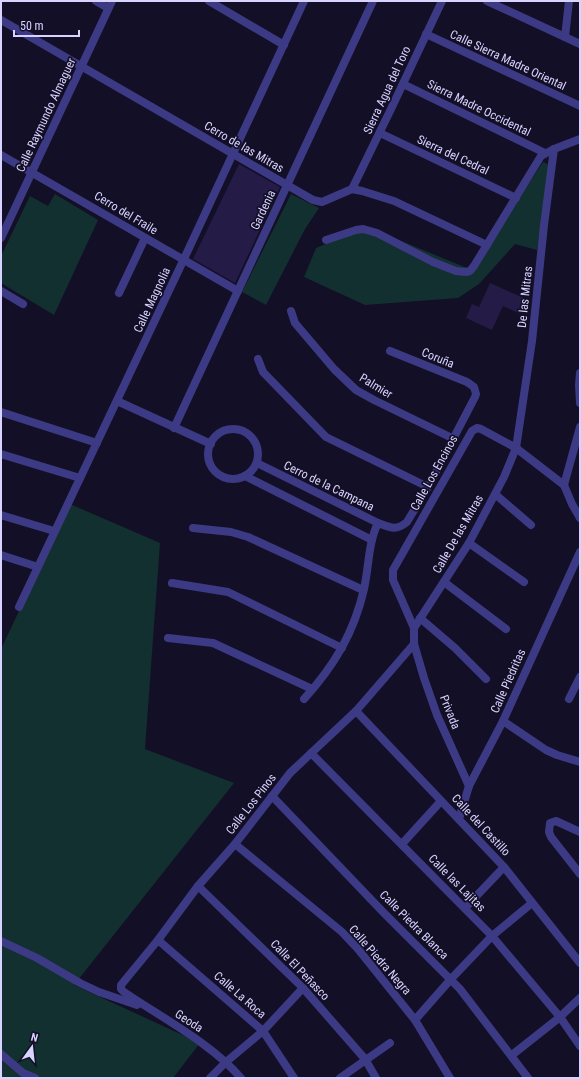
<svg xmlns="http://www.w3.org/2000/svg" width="581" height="1079" font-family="'Roboto Condensed',sans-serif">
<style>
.green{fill:#12302f}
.building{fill:#241b47}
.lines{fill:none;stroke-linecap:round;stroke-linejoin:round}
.street{stroke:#3d3a85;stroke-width:8}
.labels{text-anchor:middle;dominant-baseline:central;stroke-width:3.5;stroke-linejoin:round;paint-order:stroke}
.street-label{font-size:12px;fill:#d9d4ff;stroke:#130f26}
</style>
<rect width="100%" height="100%" fill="#130f26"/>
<g class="green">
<polygon points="543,162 550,165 537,250 515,244 479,284 458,298 365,305 304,277 316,248 367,227 472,270"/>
<polygon points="55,194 98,220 54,315 1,283 1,256 30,196 48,206"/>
<polygon points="291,194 319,208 305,229 266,305 242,292"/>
<polygon points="70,504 160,543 145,749 234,783 74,985 200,1043 173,1078 1,1078 1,649"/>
</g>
<g class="building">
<polygon points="239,164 280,187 235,283 193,259"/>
<polygon points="490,283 526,299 520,314 503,306 492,330 466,318 472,304 479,307"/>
</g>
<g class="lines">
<g class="street">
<polyline points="96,1 108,8"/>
<polyline points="209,1 284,45"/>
<polyline points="487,1 580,44"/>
<polyline points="1,20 313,200 322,202 352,189 362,191 394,201 487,245"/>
<polyline points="426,34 580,106"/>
<polyline points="565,37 569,1"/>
<polyline points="403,84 545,153"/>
<polyline points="380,133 516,198"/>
<polyline points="1,155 238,291"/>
<polyline points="352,189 391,109 442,1"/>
<polyline points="1,238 112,1"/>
<polyline points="326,240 356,230 363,229 377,233 433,262 456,271 466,272 470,271 474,266 541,156 554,149 580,139"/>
<polyline points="1,291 23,304"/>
<polyline points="119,293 145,238"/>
<polyline points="291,311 295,323 334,369 356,390 374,400 454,439"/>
<polyline points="258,359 263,372 326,437 428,487"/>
<polyline points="580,373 579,385 580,403"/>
<polyline points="117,401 211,444"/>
<polyline points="1,412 97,443"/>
<polyline points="580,427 564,485 572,504 580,518"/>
<polyline points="174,428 373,1"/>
<circle cx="233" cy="454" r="25"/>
<polyline points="1,454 80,478"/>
<path d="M257,463L378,523C391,528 396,531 407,522L428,487L475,397L476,394L474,387L467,382L390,351"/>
<polyline points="245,476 372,540"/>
<polyline points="495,494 531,525"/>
<polyline points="1,515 54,531"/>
<polyline points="193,528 231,532 248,537 363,590"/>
<polyline points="469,543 524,582"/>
<polyline points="1,555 38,567"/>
<polyline points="444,582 506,629"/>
<polyline points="172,583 228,592 342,648"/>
<polyline points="19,607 183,261 304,1"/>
<polyline points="420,618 455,648 486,679"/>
<polyline points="414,628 469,543 504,477 516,448 532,341 544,225 554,149"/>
<polyline points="168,638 213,643 312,689"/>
<path d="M304,699C334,666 354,633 364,589C369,567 368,543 378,523"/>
<polyline points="569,699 580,677"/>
<polyline points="356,711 504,867 580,963"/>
<polyline points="503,721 546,750 557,755 580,762"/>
<polyline points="311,753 492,936 560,1017 580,1046"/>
<polyline points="469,786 437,715 424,678 414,644 414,628 393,580 393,570 472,431 477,428 481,429 516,448 564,485"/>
<polyline points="272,796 383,912 460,989 528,1078"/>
<polyline points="459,819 469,786 503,721 580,552"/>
<polyline points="580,832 556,821 550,823 549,832 551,837 580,874"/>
<polyline points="235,844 342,932 358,949 415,1020 450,1078"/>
<polyline points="402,844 441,801"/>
<polyline points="198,886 303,988 365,1059 376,1078"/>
<polyline points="465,908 504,867"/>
<polyline points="158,940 263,1031 294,1078"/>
<polyline points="1,941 37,958 80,983 99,992 137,1005"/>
<polyline points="415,1020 451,979 492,936 532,903"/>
<polyline points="1,1054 23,1073 35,1078"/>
<polyline points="512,1055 560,1017 580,998"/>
<polyline points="210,1078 226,1062 263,1031 303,988"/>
<path d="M241,1078C211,1043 162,1018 124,992L121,989V985L158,940L198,886L235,844L290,773L356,711L414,644"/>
<polyline points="340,1078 390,1043"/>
</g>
</g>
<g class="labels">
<g class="street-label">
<text transform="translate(508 60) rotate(25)">Calle Sierra Madre Oriental</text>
<text transform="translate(387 90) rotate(-65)">Sierra Agua del Toro</text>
<text transform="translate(479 108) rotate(26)">Sierra Madre Occidental</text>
<text transform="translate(46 115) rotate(-65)">Calle Raymundo Almaguer</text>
<text transform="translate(244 147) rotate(30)">Cerro de las Mitras</text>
<text transform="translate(453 155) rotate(25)">Sierra del Cedral</text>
<text transform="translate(263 210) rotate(-65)">Gardenia</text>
<text transform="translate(126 213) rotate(31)">Cerro del Fraile</text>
<text transform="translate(525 297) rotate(-84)">De las Mitras</text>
<text transform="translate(152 300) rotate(-65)">Calle Magnolia</text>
<text transform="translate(438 358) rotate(22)">Coruña</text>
<text transform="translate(376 386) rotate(31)">Palmier</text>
<text transform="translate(434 473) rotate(-61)">Calle Los Encinos</text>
<text transform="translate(329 486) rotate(26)">Cerro de la Campana</text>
<text transform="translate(458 534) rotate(-60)">Calle De las Mitras</text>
<text transform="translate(508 681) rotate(-66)">Calle Piedritas</text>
<text transform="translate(450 712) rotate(68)">Privada</text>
<text transform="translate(251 804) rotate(-52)">Calle Los Pinos</text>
<text transform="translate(481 825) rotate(47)">Calle del Castillo</text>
<text transform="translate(457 883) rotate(45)">Calle las Lajitas</text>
<text transform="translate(414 925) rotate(45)">Calle Piedra Blanca</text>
<text transform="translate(380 960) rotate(49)">Calle Piedra Negra</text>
<text transform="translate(300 970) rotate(46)">Calle El Peñasco</text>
<text transform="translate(240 995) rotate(41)">Calle La Roca</text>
<text transform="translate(189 1021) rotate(33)">Geoda</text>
</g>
</g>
<rect width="581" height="1079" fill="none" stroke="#d9d4ff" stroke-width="4"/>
<g transform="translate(32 1047) rotate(15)" stroke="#130f26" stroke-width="3" paint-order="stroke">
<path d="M0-3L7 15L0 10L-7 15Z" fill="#d9d4ff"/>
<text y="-6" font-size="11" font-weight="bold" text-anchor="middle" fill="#d9d4ff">N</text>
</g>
<path d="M14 30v6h65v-6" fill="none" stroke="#d9d4ff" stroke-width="2"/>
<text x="20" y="30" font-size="12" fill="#d9d4ff" stroke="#130f26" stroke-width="3" paint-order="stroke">50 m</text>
</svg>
